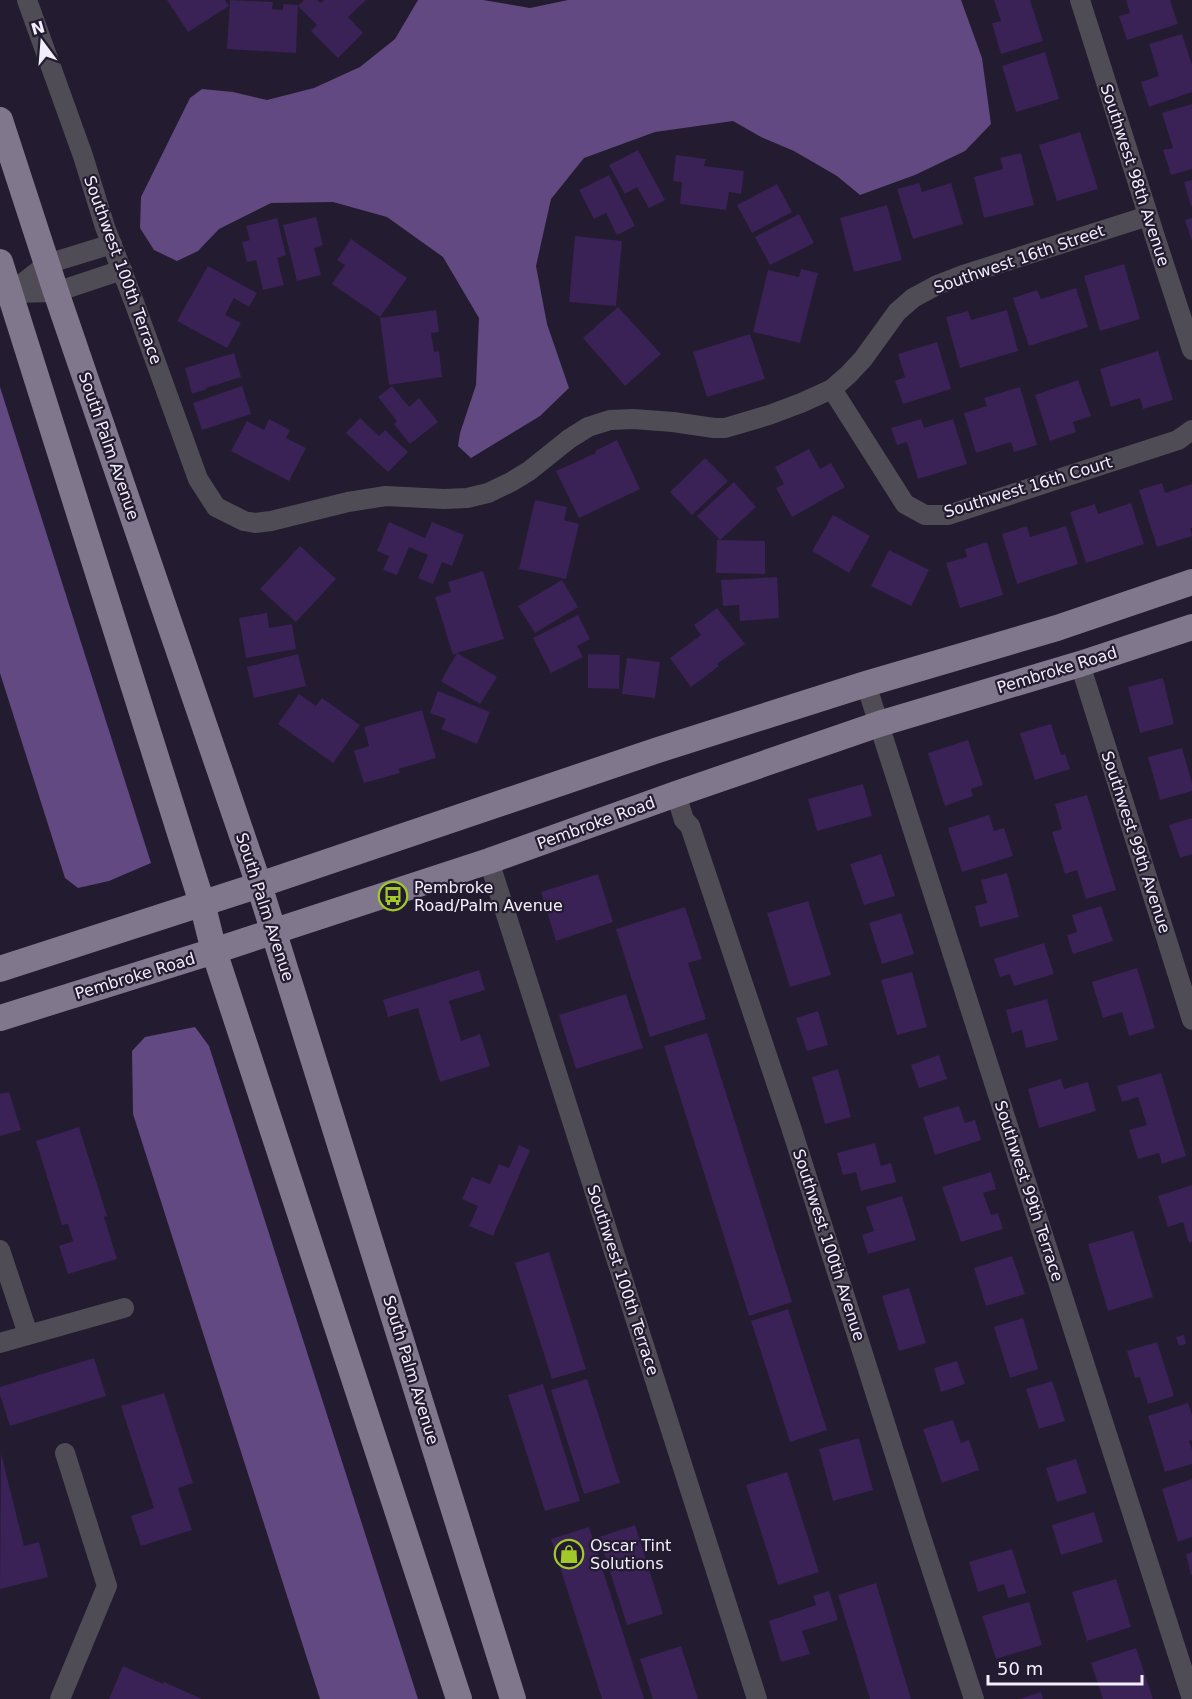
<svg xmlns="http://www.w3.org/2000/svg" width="1192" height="1699" font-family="'DejaVu Sans',sans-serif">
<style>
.water{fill:#624982}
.building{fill:#3a2156}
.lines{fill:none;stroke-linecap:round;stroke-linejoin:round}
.minor{stroke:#504c56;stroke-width:20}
.major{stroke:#80778c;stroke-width:26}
.labels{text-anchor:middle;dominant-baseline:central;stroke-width:4.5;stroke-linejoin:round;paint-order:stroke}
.street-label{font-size:16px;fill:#f3eefc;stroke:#231b2f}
.poi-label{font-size:16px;fill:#f3eefc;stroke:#231b2f;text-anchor:start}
</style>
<rect width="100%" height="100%" fill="#231b2f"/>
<g class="water">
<polygon points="418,0 483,0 530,8 568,0 961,0 982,58 991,124 965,151 915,175 860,195 837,176 794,151 761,137 733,121 655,132 584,158 551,199 536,266 547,324 569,388 540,416 471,458 458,446 460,433 476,385 479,318 443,257 387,217 333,202 271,203 219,229 198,251 177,261 154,250 140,228 141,197 190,98 202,89 233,92 267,100 314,88 360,67 395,39"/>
<polygon points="0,387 151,863 109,881 78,888 65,878 0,673"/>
<polygon points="195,1027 209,1046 418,1699 320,1699 133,1114 132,1051 145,1037"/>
</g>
<g class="building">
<polygon points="167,0 225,0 229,6 188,32"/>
<polygon points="230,0 273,2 272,9 283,10 283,4 298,5 296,53 227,49"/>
<polygon points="304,0 317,0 321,3 324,0 366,0 348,17 363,33 338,58 311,31 317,25 298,6"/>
<polygon points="994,0 1030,0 1043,41 1001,54 992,23 1001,21"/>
<polygon points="1126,0 1170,0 1178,24 1127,40 1119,16 1130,13"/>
<polygon points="1182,34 1192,65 1192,92 1149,107 1141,82 1159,76 1149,44"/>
<polygon points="1045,52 1059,99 1016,112 1002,66"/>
<polygon points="1192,104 1192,169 1171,175 1163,150 1173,148 1162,113"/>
<polygon points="1080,132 1098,189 1057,201 1039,145"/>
<polygon points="638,150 665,200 649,208 637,187 625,194 609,165"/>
<polygon points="1021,153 1034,205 984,218 974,177 1003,169 1000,158"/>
<polygon points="676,155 706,159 704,166 744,171 741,194 729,192 726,210 680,204 682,182 673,181"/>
<polygon points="609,175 635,226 617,235 606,213 594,219 579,190"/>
<polygon points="1192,180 1192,206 1191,206 1184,182"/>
<polygon points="919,183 922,192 951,183 963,224 913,239 897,189"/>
<polygon points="777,184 792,212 752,233 737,205"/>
<polygon points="887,205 902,260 854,272 840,218"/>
<polygon points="799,214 814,243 770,265 755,237"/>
<polygon points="316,217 323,245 314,248 321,275 297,281 283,225"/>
<polygon points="277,218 286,255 277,258 284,285 263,290 256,260 247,262 242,242 250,240 246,226"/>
<polygon points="1192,218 1192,241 1185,220"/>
<polygon points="575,236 622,241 616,306 569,302"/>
<polygon points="351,239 407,278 380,317 332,284 345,265 337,260"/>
<polygon points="1124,264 1140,319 1100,331 1084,276"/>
<polygon points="208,266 257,293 249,307 234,298 225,315 241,323 227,348 177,321"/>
<polygon points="801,269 818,273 800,343 753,332 768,270 799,277"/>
<polygon points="1076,288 1088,327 1029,346 1013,298 1037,290 1041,299"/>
<polygon points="618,307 661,354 625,386 583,338"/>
<polygon points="436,310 439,332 431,333 434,352 439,351 442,377 389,385 380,318"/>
<polygon points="1007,310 1018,351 960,368 946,317 968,311 971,320"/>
<polygon points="750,334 765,379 707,397 693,352"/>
<polygon points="937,342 951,389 903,404 895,381 905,377 898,354"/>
<polygon points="1158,351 1173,400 1143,409 1140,398 1111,407 1100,369"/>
<polygon points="234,353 241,377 206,388 207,389 192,394 185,368"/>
<polygon points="1078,380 1091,416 1073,422 1076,432 1050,441 1035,395"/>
<polygon points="242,386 251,414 202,430 193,403"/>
<polygon points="392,386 409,407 419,398 438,422 410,444 394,424 397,421 378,397"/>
<polygon points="1020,387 1037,445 1014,452 1011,442 976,453 964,413 987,406 984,398"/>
<polygon points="360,418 379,436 385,430 408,452 388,472 346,433"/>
<polygon points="269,419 290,430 286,438 306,448 289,481 231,451 247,421 264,430"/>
<polygon points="921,419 924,428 953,419 967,464 918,479 907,442 897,445 891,428"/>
<polygon points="617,440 640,489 579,518 556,471 596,453 595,451"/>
<polygon points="809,449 820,469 831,463 845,487 792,517 776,488 784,484 775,467"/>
<polygon points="705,458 728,481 692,515 670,492"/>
<polygon points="734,482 756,507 720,540 697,516"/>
<polygon points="1162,483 1165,493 1192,484 1192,528 1190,528 1192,536 1157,547 1139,490"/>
<polygon points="535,500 567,507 564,520 579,524 566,579 519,569"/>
<polygon points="1131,503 1144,544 1086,563 1070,512 1095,504 1098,514"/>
<polygon points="833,515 870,536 849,573 812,551"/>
<polygon points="389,522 425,538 432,522 464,535 452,566 442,562 433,584 418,578 428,555 409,547 397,575 383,570 389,556 377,551"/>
<polygon points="1027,526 1030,537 1066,526 1078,564 1017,584 1002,534"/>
<polygon points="717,540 765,541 765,574 716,573"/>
<polygon points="987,542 1003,595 960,608 946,563 967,557 965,549"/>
<polygon points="300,546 336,579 296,622 260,589"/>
<polygon points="889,550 929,570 911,606 871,586"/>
<polygon points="483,571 504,639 457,653 497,677 480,704 441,681 457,653 453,655 435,597 451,592 448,582"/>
<polygon points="777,577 779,618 740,621 739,605 723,606 721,580"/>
<polygon points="562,580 578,607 535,633 518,606"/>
<polygon points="717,608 745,644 717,664 719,666 691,687 670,658 701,635 694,625"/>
<polygon points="267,613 269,628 292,624 296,649 246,658 239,618"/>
<polygon points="578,615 590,639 577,646 583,657 551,673 533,638"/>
<polygon points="298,654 306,686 254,698 247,667"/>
<polygon points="588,654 620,655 619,689 588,688"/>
<polygon points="627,658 660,662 655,698 622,694"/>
<polygon points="1163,678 1174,724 1140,733 1128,687"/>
<polygon points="438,691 490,712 477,744 441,729 446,719 430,713"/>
<polygon points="299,694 316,706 322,698 360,725 333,763 278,724"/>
<polygon points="422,710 436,758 398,769 400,773 364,783 354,751 369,746 364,727"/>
<polygon points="1051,724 1061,755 1065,754 1070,769 1035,780 1020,733"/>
<polygon points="968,740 983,785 971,789 973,796 945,806 928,753"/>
<polygon points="1182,748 1192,783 1192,791 1160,800 1148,757"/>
<polygon points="863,784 872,816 817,831 808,799"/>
<polygon points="1087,795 1116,890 1086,899 1077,870 1065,874 1052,832 1062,829 1055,804"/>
<polygon points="989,815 994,831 1004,828 1013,856 962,872 948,828"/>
<polygon points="1192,818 1192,854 1180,858 1169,825"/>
<polygon points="881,854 895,896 864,905 850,864"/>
<polygon points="1007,873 1019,917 980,927 975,906 987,903 981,880"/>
<polygon points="598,874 613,922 556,941 541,892"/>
<polygon points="808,901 831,975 790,987 767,913"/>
<polygon points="1101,906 1113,941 1073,954 1067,935 1077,932 1072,915"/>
<polygon points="685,907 702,959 688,963 706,1019 650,1037 616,929"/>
<polygon points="901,913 914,954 882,964 869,923"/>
<polygon points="1044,943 1054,974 1014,986 1010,974 1000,977 994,959"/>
<polygon points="1137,968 1155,1028 1129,1036 1122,1012 1103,1018 1092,982"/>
<polygon points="479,970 485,990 449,1001 461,1041 480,1034 490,1066 440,1082 418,1008 388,1017 383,1000"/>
<polygon points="912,972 927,1027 897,1035 881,980"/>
<polygon points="626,994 643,1048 576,1069 559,1015"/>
<polygon points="1047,999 1058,1040 1026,1048 1022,1030 1012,1033 1006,1010"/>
<polygon points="818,1011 828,1045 807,1051 796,1018"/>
<polygon points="707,1033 792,1302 749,1316 664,1046"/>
<polygon points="939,1055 947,1079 919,1088 911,1065"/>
<polygon points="838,1069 851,1117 825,1124 812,1077"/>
<polygon points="1161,1073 1186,1156 1162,1164 1159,1153 1138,1159 1129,1130 1147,1125 1138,1097 1122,1102 1117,1086"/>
<polygon points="1061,1079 1064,1089 1088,1082 1096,1111 1039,1128 1028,1089"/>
<polygon points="9,1092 21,1130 0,1136 0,1094"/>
<polygon points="959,1106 965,1123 975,1120 981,1140 935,1155 923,1117"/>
<polygon points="79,1127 107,1216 104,1217 117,1259 68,1274 59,1246 73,1241 68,1224 62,1225 36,1141"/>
<polygon points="875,1143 881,1166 891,1163 896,1182 861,1191 856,1172 843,1175 837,1153"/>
<polygon points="519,1145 530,1150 493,1236 469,1226 478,1206 462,1199 472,1177 490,1184 499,1164 509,1168"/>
<polygon points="991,1172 996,1189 983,1193 991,1215 998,1213 1003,1229 961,1242 942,1187"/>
<polygon points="1192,1185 1192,1242 1189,1243 1183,1222 1168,1227 1158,1196"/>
<polygon points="902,1196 916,1240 868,1254 862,1235 874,1231 866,1207"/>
<polygon points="1133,1231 1153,1297 1108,1311 1088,1244"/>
<polygon points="549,1252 586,1369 552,1379 515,1263"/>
<polygon points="1012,1256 1025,1294 986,1306 974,1268"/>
<polygon points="909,1288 926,1343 899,1351 882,1296"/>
<polygon points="788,1309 827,1430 790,1442 751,1321"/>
<polygon points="1023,1318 1038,1369 1010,1378 994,1327"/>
<polygon points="1184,1335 1186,1344 1179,1346 1176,1337"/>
<polygon points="1157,1342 1174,1396 1148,1404 1140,1377 1135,1378 1127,1351"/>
<polygon points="94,1358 106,1396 10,1426 0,1395 0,1387"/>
<polygon points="957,1361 965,1384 941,1392 934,1368"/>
<polygon points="587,1379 620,1483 584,1494 551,1390"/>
<polygon points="1052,1381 1065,1421 1039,1429 1026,1389"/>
<polygon points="543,1384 580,1501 545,1511 508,1395"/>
<polygon points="164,1393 193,1483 178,1488 192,1530 141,1546 131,1516 154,1508 121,1406"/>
<polygon points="1188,1403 1192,1415 1192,1440 1189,1441 1192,1450 1192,1464 1165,1472 1148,1416"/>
<polygon points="953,1420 961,1443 969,1440 979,1470 942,1483 923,1429"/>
<polygon points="859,1438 873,1490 833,1501 819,1449"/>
<polygon points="1,1453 24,1546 39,1542 48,1577 0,1589"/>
<polygon points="1076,1459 1087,1493 1057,1502 1046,1468"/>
<polygon points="787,1472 819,1572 778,1585 746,1485"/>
<polygon points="1192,1479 1192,1537 1178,1542 1162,1489"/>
<polygon points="1094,1512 1103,1542 1061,1555 1052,1525"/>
<polygon points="635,1525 663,1614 627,1625 599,1537"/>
<polygon points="589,1527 644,1699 602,1699 551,1539"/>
<polygon points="1012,1549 1026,1593 1008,1598 1004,1584 978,1592 969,1562"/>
<polygon points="1192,1552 1192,1575 1191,1575 1186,1554"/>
<polygon points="1116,1579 1131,1627 1087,1641 1072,1592"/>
<polygon points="876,1583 911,1699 870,1699 838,1595"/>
<polygon points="829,1591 838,1620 802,1631 810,1654 781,1662 769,1621 816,1605 813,1596"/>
<polygon points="1029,1602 1042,1645 996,1659 982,1616"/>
<polygon points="681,1646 698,1699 653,1699 640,1659"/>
<polygon points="1136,1648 1153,1699 1103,1699 1091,1663"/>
<polygon points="123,1666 163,1684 164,1682 202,1699 109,1699"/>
<polygon points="1041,1692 1043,1699 1020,1699"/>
</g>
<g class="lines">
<g class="minor">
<polyline points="27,0 83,156 105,227 134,302 198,479 216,507 244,521 255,523 271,521 348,502 386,496 444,499 467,498 488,493 511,482 529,471 569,439 588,427 610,420 633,419 673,422 714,428 725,428 769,415 801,403 832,389 848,375 863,359 897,312 913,298 937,285 963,275 1148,216"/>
<polyline points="1080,0 1156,240 1192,350"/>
<polyline points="10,293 56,292 122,270"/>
<polyline points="10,293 47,264 112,244"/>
<polyline points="832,389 905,504 925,515 948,515 1178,440 1192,430"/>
<polyline points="1080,664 1192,1020"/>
<polyline points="866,684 1192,1699"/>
<polyline points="676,794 684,820 690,826 791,1127 923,1543 974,1699"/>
<polyline points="489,861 757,1699"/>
<polyline points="0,1250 28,1334"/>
<polyline points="0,1343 124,1308"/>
<polyline points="60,1699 107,1586 65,1453"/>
</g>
<g class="major">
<polyline points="0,120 56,292 259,885 513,1699"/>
<polyline points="0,262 202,903 214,951 459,1699"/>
<polyline points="0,969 259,885 658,750 866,684 1057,628 1192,582"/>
<polyline points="0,1018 214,951 489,861 676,794 879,724 1080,664 1192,627"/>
</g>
</g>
<defs>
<g id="bus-ring" transform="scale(1.5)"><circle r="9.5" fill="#231b2f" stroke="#a1c929" stroke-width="1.5"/><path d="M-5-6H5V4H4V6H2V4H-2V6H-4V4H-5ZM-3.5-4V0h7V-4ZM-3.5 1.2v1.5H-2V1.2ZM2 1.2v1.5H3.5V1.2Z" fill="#a1c929"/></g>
<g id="shop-ring" transform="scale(1.5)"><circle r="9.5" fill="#231b2f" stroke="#a1c929" stroke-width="1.5"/><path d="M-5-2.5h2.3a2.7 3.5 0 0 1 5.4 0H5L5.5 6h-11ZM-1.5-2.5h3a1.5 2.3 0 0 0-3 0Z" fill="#a1c929"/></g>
</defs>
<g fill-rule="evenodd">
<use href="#bus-ring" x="393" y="896"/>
<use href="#shop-ring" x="569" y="1554"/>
</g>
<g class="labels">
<g class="street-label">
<text transform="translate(1135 175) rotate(72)">Southwest 98th Avenue</text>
<text transform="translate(1019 259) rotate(-19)">Southwest 16th Street</text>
<text transform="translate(123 270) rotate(70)">Southwest 100th Terrace</text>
<text transform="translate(109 446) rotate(71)">South Palm Avenue</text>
<text transform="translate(1028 487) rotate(-17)">Southwest 16th Court</text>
<text transform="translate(1057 670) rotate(-17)">Pembroke Road</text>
<text transform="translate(596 823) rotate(-20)">Pembroke Road</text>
<text transform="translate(1136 842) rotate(72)">Southwest 99th Avenue</text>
<text transform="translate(265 907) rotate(72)">South Palm Avenue</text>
<text transform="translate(135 976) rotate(-17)">Pembroke Road</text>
<text transform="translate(1029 1191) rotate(72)">Southwest 99th Terrace</text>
<text transform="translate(829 1245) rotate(72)">Southwest 100th Avenue</text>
<text transform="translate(623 1280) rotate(72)">Southwest 100th Terrace</text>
<text transform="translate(411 1370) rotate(73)">South Palm Avenue</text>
</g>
<g class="poi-label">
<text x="414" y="887">Pembroke<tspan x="414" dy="18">Road/Palm Avenue</tspan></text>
<text x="590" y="1545">Oscar Tint<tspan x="590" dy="18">Solutions</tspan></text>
</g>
</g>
<g transform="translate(42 42) rotate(344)" stroke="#231b2f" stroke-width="4.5" paint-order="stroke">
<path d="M0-4.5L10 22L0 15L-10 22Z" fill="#f3eefc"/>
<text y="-9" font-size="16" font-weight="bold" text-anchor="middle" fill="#f3eefc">N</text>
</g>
<path d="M988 1675v9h154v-9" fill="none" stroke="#f3eefc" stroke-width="3"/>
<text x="997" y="1675" font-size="18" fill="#f3eefc" stroke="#231b2f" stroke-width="4.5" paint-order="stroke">50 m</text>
</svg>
